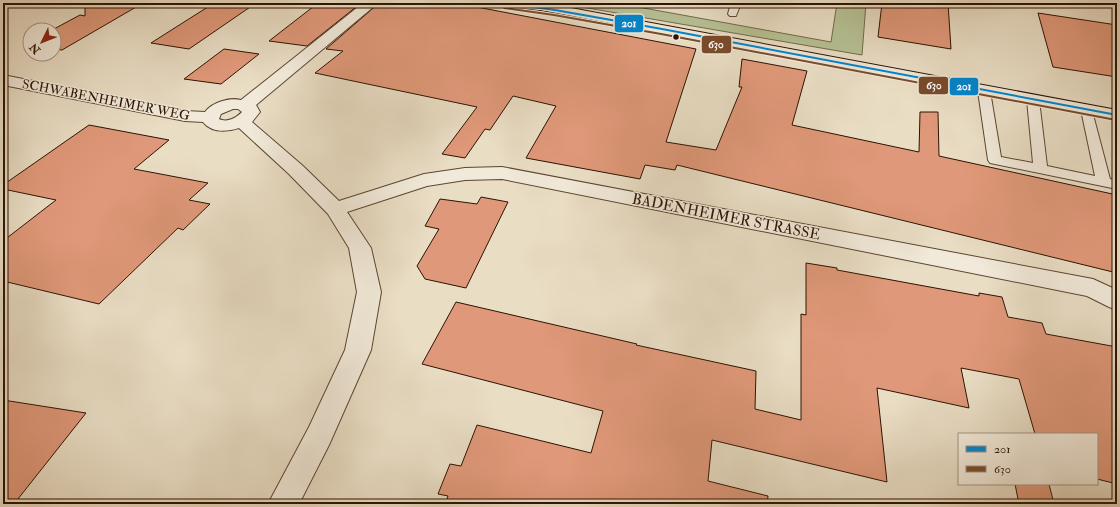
<svg xmlns="http://www.w3.org/2000/svg" width="1120" height="507" font-family="'IM FELL Double Pica',serif">
<style>
.green{fill:#b6c194;stroke:#726a4b}
.building{fill:#df9879;stroke:#2d1302}
.lines{fill:none;stroke-linecap:round;stroke-linejoin:round}
.lane-casing{stroke:#5c4632;stroke-width:2}
.street-casing{stroke:#5c4632;stroke-width:2}
.secondary-casing{stroke:#2d1302;stroke-width:2}
.lane{fill:#f1e9d9;fill-rule:evenodd}
.street{fill:#f1e9d9;fill-rule:evenodd}
.secondary{fill:#f1e9d9;fill-rule:evenodd}
.bus-1-casing{stroke:#f1e9d9;stroke-width:4}
.bus-2-casing{stroke:#f1e9d9;stroke-width:4}
.bus-1{stroke:#0086ce;stroke-width:2}
.bus-2{stroke:#7a4b2a;stroke-width:2}
.bus-dot{fill:#2d1302;stroke:#f1e9d9;stroke-width:1.5}
.labels{text-anchor:middle;dominant-baseline:central;stroke-width:3;stroke-linejoin:round;paint-order:stroke}
.far-street-label{font-size:13px;fill:#2d1302;stroke:#f1e9d9}
.street-label{font-size:15px;fill:#2d1302;stroke:#f1e9d9}
.line-badge{stroke:#f1e9d9;stroke-width:1.5}
.badge-label{font-size:11px;text-anchor:middle;font-weight:bold;fill:#fff}
</style>
<rect width="100%" height="100%" fill="#e9ddc4"/>
<filter id="stains"><feTurbulence type="fractalNoise" baseFrequency=".005" numOctaves="4"/><feColorMatrix values="0 0 0 0 .2 0 0 0 0 .09 0 0 0 0 .02 0 0 0 .5 -.17"/></filter>
<radialGradient id="worn" r=".72"><stop offset=".6" stop-color="#630" stop-opacity="0"/><stop offset="1" stop-color="#630" stop-opacity=".3"/></radialGradient>
<polygon class="green" points="558,3 616,3 831,42 837,3 866,3 862,55"/>
<g class="building">
<polygon points="85,3 143,3 62,50 54,49 54,30 52,30 80,15 85,16"/>
<polygon points="214,3 256,3 189,49 151,43"/>
<polygon points="318,3 361,3 307,46 269,41"/>
<polygon points="379,3 456,3 696,49 666,142 716,150 742,87 739,87 742,59 807,71 792,125 919,152 920,112 938,112 939,156 1117,195 1117,273 677,165 675,170 645,165 640,179 526,158 556,106 513,96 490,130 485,129 465,158 442,154 477,107 315,73 343,51 326,49"/>
<polygon points="882,3 948,3 951,49 878,37"/>
<polygon points="1038,13 1117,25 1117,77 1053,67"/>
<polygon points="224,49 259,54 221,84 184,79"/>
<polygon points="89,125 169,140 134,169 208,183 189,200 210,204 183,230 178,228 99,304 3,281 3,241 56,200 3,189 3,185"/>
<polygon points="481,197 508,202 466,288 425,279 417,266 439,229 425,226 440,199 477,204"/>
<polygon points="806,263 837,268 837,270 979,296 979,293 1002,297 1008,317 1042,323 1046,334 1117,347 1117,484 1097,479 1097,434 1035,434 1019,379 961,368 969,408 877,388 887,482 712,440 708,481 768,496 767,504 445,504 448,496 438,494 450,464 461,466 477,425 591,453 603,411 422,364 456,302 637,344 636,345 756,371 755,409 801,420 801,314 806,315"/>
<polygon points="3,400 86,413 14,504 3,504"/>
<polygon points="1015,484 1049,484 1054,504 1019,504"/>
</g>
<g class="lines">
<g class="lane-casing">
<g id="lane">
<polygon points="731,3 741,3 736,16 730,16 728,14"/>
<polygon points="984,87 988,88 990,91 1001,157 1033,163 1027,100 1029,97 1037,97 1039,100 1047,166 1095,176 1081,110 1083,107 1091,107 1110,179 1117,181 1117,189 990,163 988,160 978,91 980,88"/>
</g>
</g>
<g class="street-casing">
<path id="street" d="M363,3H378L256,105L260,112L252,122L303,166L339,201L424,174L465,168L502,167L1093,279L1117,290V310L1109,307L1087,296L502,179L465,180L427,186L347,212L371,248L381,292L371,350L329,445L299,504H268L309,427L345,350L357,292L349,248L328,214L289,174L239,128C226,132 212,133 203,122L185,121L3,85V75L185,111L205,112C212,102 230,97 241,100ZM233,109H238L242,112C236,118 227,123 219,119L221,114Z"/>
</g>
<g class="secondary-casing">
<polygon id="secondary" points="498,3 544,3 1117,110 1117,120 541,10 505,7 500,6"/>
</g>
<use href="#lane" class="lane"/>
<use href="#street" class="street"/>
<use href="#secondary" class="secondary"/>
<g class="bus-1-casing">
<polyline id="bus-1" points="505,3 555,10 662,29 1117,115"/>
</g>
<g class="bus-2-casing">
<polyline id="bus-2" points="504,8 554,15 661,34 1116,120"/>
</g>
<use href="#bus-1" class="bus-1"/>
<use href="#bus-2" class="bus-2"/>
</g>
<circle class="bus-dot" cx="676" cy="37" r="3.5"/>
<g class="labels">
<g class="far-street-label">
<text transform="translate(106 100) rotate(11)">SCHWABENHEIMER WEG</text>
</g>
<g class="street-label">
<text transform="translate(726 217) rotate(11)">BADENHEIMER STRASSE</text>
</g>
</g>
<g class="line-badge">
<rect x="614" y="14" width="30" height="19" rx="4" fill="#0086ce"/>
<rect x="701" y="35" width="31" height="19" rx="4" fill="#7a4b2a"/>
<rect x="918" y="76" width="31" height="19" rx="4" fill="#7a4b2a"/>
<rect x="949" y="77" width="30" height="19" rx="4" fill="#0086ce"/>
</g>
<g class="badge-label">
<text x="629" y="27">201</text>
<text x="716" y="48">630</text>
<text x="934" y="89">630</text>
<text x="964" y="90">201</text>
</g>
<rect width="1120" height="507" fill="none" stroke="#e9ddc4" stroke-width="16"/>
<rect x="4" y="4" width="1112" height="499" fill="none" stroke="#2d1302" stroke-width="2"/>
<rect x="8" y="8" width="1104" height="491" fill="none" stroke="#2d1302"/>
<rect x="958" y="433" width="140" height="52" fill="#f1e9d9" stroke="#a39383"/>
<rect x="966" y="446" width="20" height="6" fill="#0086ce" stroke="#a39383"/>
<text x="994" y="453" font-size="12" fill="#2d1302">201</text>
<rect x="966" y="466" width="20" height="6" fill="#7a4b2a" stroke="#a39383"/>
<text x="994" y="473" font-size="12" fill="#2d1302">630</text>
<g transform="translate(42 42) rotate(227)"><circle r="19" fill="#f1e9d9" stroke="#a39383"/>
<path d="M0-3L7 15L0 10L-7 15Z" fill="#8f2418"/>
<text y="-6" font-size="11" font-weight="bold" text-anchor="middle" fill="#2d1302">N</text>
</g>
<rect width="100%" height="100%" filter="url(#stains)"/>
<rect width="100%" height="100%" fill="url(#worn)"/>
</svg>
